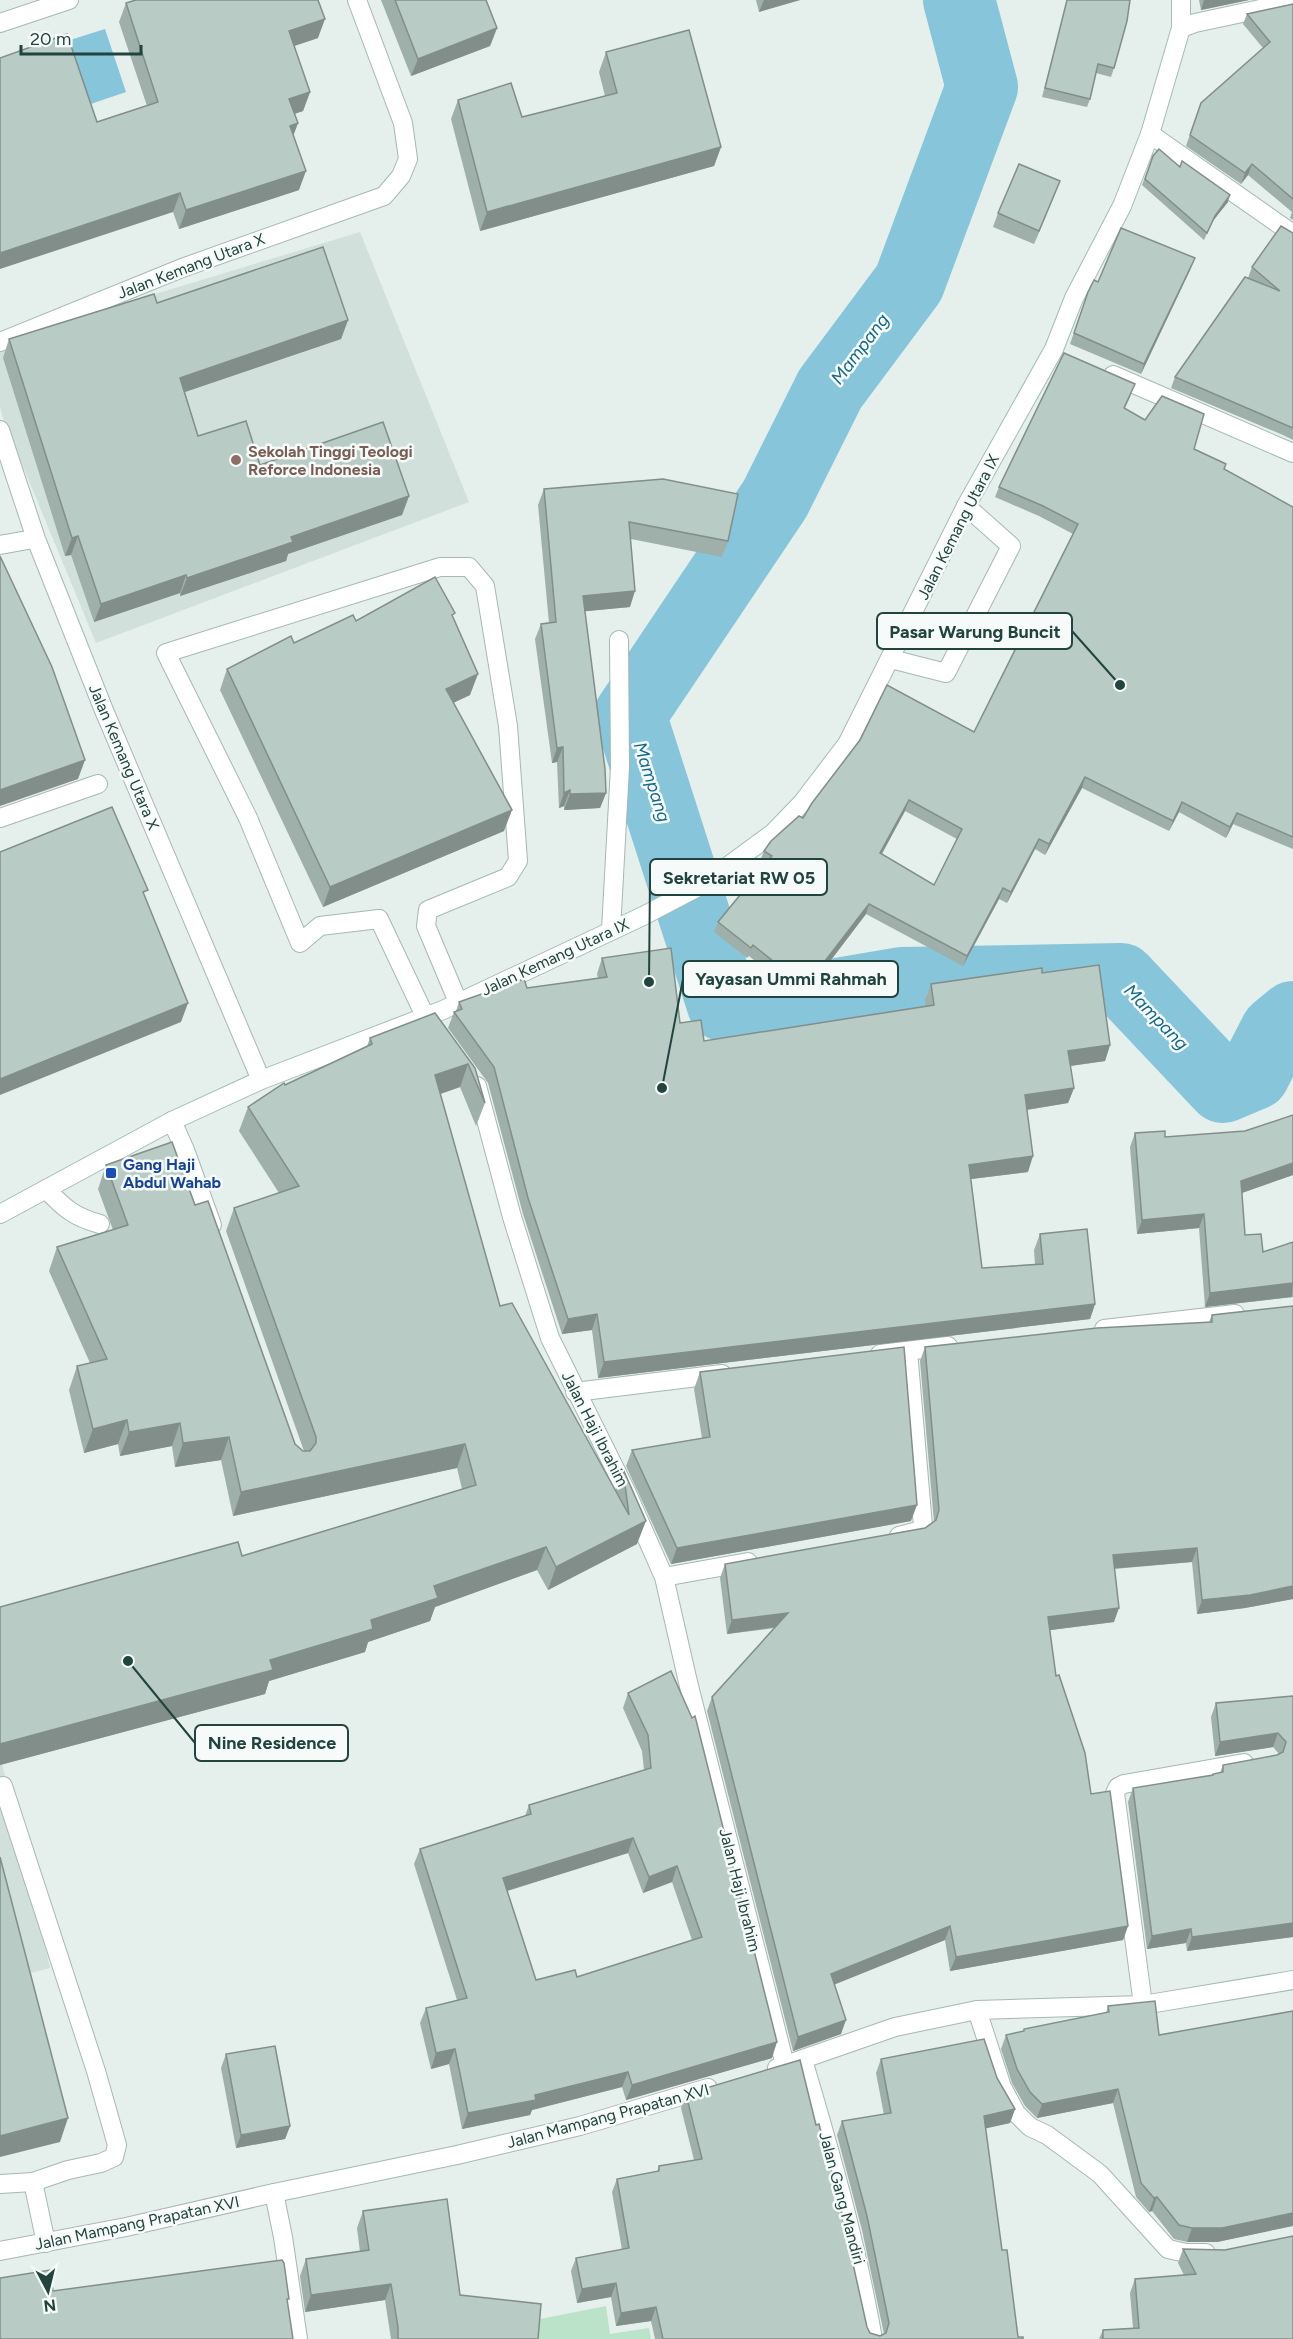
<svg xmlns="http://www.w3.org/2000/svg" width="1293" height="2339" font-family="Figtree,sans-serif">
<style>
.built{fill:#d2e0db}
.green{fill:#bbe3ca}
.water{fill:#87c5da}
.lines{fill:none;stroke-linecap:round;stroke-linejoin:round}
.river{stroke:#87c5da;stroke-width:72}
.lane-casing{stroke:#a6b8b4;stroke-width:20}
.street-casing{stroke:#a6b8b4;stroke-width:20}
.secondary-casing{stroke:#a1bdb6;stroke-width:20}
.lane{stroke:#fff;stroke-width:18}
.street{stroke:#fff;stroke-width:18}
.secondary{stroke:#fff;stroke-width:18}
.wall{fill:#9fafa9;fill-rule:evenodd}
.shaded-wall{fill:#828e8a}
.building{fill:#b9cbc5;stroke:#828e8a;stroke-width:1.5;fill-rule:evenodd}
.education-dot{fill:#8d6e63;stroke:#f6fbf9;stroke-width:2}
.transit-dot{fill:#1a4fb4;stroke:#f6fbf9;stroke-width:2}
.labels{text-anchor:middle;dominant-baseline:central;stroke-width:5;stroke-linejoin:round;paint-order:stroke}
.street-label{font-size:16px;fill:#21443e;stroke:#f6fbf9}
.education-label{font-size:16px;font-weight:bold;fill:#785e54;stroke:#f6fbf9;text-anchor:start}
.transit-label{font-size:16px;font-weight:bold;fill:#164399;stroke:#f6fbf9;text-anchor:start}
.water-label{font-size:18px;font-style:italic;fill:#136988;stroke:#f6fbf9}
.leader{fill:none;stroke:#21443e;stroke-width:2}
.callout-dot{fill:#21443e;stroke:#f6fbf9;stroke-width:2}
.callout{fill:#f6fbf9;stroke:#21443e;stroke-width:2}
.callout-label{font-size:18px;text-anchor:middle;font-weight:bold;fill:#21443e}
</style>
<rect width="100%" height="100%" fill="#e5efec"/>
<g class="built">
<polygon points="360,232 469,502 96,643 3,418 0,407 0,341"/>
<polygon points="0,1755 50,1968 0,1981"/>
</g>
<polygon class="green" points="606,2306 610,2334 649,2328 651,2339 533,2339 535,2320"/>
<polygon class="water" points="105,29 126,92 85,106 64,42"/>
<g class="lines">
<polyline class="river" points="959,0 982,87 909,283 830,389 775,499 630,715 723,1005 814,998 902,983 1121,979 1223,1087 1254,1074 1276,1031 1293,1017"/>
<g class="lane-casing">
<g id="lane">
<polyline points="891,659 946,673 1011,546 966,506"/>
<polyline points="0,818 98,784"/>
<polyline points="611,930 620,767 619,640"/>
<polyline points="425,1016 379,919 320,926 300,943 248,818 166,653 440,567 469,567 485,586 508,726 518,861 508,877 428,910 426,926 458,1002"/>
<path d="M46,1189C64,1208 74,1217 100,1224"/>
</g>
</g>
<g class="street-casing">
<g id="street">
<polyline points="0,23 69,0"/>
<polyline points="1181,28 1195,23 1293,2"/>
<polyline points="1150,134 1293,234"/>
<polyline points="0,342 182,268 384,196 401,176 408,159 403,123 357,0"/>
<polyline points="1113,375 1293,453"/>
<polyline points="0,430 36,539 103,708 261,1080"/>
<polyline points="0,545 28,540"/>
<polyline points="477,1086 512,1217 550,1338 626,1491 664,1577 688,1682 785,2065"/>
<polyline points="172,1121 185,1150 212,1225"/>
<polyline points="1104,1329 1235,1314"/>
<polyline points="880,1354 948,1346"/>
<polyline points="575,1392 722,1374"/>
<polyline points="899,1536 918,1531 923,1526 908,1351"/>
<polyline points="664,1577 748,1562"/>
<polyline points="1143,2005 1115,1793 1118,1787 1124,1784 1244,1763"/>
<polyline points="977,2010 1002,2087 1016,2113 1030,2127 1047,2135 1100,2174 1168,2249 1186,2253 1206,2253"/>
<path d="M803,2060C831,2154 856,2242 873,2339"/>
<polyline points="777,2068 895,2027 977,2010 1143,2005 1293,1980"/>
<polyline points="33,2182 46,2243"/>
<polyline points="0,2184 33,2182 68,2170 101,2163 114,2157 117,2145 96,2071 3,1786"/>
<polyline points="274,2193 283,2237 298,2339"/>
<polyline points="0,2251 126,2227 274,2193 457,2155 580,2126 708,2088"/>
</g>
</g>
<g class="secondary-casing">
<polyline id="secondary" points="0,1214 172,1121 261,1080 443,1010 643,916 702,885 773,833 802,803 847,744 966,506 1054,349 1074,298 1122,206 1150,134 1181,28 1181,0"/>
</g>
<use href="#lane" class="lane"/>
<use href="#street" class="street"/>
<use href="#secondary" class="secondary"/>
</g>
<g class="wall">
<polygon points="381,0 486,0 497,28 490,46 411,76"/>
<polygon points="756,0 800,0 759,12"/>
<polygon points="1067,0 1130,0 1114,68 1111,77 1096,73 1090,99 1087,107 1042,97"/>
<polygon points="1199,0 1249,0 1201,10"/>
<polygon points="126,3 318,38 294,46 310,92 303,111 294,114 298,123 293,135 299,190 179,229 173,212 97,122 147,106 119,22"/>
<polygon points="1293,4 1293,220 1290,218 1292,212 1248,175 1241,184 1186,146 1197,114 1263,48 1243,24 1247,14"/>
<polygon points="606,52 721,147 714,166 480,231 451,119 458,100 522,117 605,96 599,72"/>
<polygon points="1153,156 1180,167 1228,202 1212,222 1204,240 1142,185"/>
<polygon points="1060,181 1034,244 993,227 998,213"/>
<polygon points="1293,233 1293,440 1283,435 1171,388 1175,377 1250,279 1248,278 1252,267"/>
<polygon points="1191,268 1141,374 1070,344 1088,292"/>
<polygon points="157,303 348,320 341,339 185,392 198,436 260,465 409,496 402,515 288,554 286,561 180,596 180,593 94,622 71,555 65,556 3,358 9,339"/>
<path d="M1131,395L1125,408L1194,449L1226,464L1224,469L1293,507V849L1233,824L1226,838L1179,812L1169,831L1082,788L1045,855L1035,849L1007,903L999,899L963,966L866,914L802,998L749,956L747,958L714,932L718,922L765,864L760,861L764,851L803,818L974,732L1073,534L1039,516L995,497L999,487ZM905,811L957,839L934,885L882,854Z"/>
<polygon points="544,489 728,541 722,557 631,539 630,607 585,611 606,793 600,808 564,810 564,806 559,808 557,762 552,763 535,639 541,624 549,623 538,505"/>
<polygon points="453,619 470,695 453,703 504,831 323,907 220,690 227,669 294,643 356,621"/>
<polygon points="602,958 680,1023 704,1041 926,1007 925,1000 931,984 1042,973 1110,1045 1105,1061 1070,1066 1074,1088 1068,1103 1027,1110 1028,1172 971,1179 982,1268 1035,1264 1034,1250 1040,1234 1095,1304 1090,1319 598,1378 592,1330 562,1334 523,1214 488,1083 448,1028 454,1012 456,1011 459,1002 598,978 597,974"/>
<polygon points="435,1013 475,1068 485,1103 476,1126 460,1087 440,1094 500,1306 615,1490 623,1469 637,1544 548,1590 537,1570 435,1607 430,1621 368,1642 365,1652 269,1681 265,1694 0,1765 0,1607 242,1556 462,1489 457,1468 233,1516 221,1460 175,1467 172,1446 120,1456 118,1444 84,1453 69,1390 77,1366 90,1363 49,1271 57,1247 113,1230 98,1189 106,1165 195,1205 295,1444 303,1451 304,1451 226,1231 234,1208 279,1193 239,1131 248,1107 285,1085 367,1046 370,1038"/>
<polygon points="1135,1133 1165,1137 1293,1175 1242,1193 1245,1235 1263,1252 1293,1242 1293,1297 1205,1307 1199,1228 1137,1234 1130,1147"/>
<polygon points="1293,1306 1293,1599 1245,1608 1197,1614 1192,1562 1114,1569 1114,1622 1050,1630 1056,1676 1091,1794 1128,1926 1123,1940 950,1971 945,1940 834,1984 841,2034 793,2051 707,1711 712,1697 775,1628 727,1634 720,1578 725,1564 925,1528 934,1522 920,1361 925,1347 1209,1322 1212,1315"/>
<polygon points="700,1372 911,1521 671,1564 626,1466 632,1450 702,1438 694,1389"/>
<path d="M671,1671L772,2058L626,2100L622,2087L532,2110L530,2115L462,2129L449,2064L431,2069L420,2023L426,2008L457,2000L414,1864L420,1849L525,1816L529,1805L644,1770L642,1751L623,1708L628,1693ZM628,1853L643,1893L672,1882L692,1940L577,1977L536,1980L507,1891Z"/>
<polygon points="1293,1696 1293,1937 1187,1951 1186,1943 1147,1949 1128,1802 1133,1788 1212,1776 1213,1774 1220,1773 1223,1765 1277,1755 1279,1754 1273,1747 1215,1756 1211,1717 1216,1703"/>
<polygon points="1108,2006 1159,2035 1291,2226 1217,2242 1187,2242 1174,2239 1152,2211 1149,2212 1136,2197 1113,2103 1037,2118 1025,2106 1012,2083 1001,2049 1006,2035 1023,2032 1024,2029 1106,2013"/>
<polygon points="226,2054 290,2126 285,2139 236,2148 221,2068"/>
<polygon points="881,2059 997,2078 1015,2109 1010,2123 985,2128 1002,2250 1018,2337 1023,2339 655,2339 651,2321 616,2326 611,2297 577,2303 571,2271 576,2258 622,2250 612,2192 617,2179 657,2172 659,2166 694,2160 681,2108 686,2094 867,2327 870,2333 880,2336 884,2334 862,2230 837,2135 842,2121 884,2115 876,2073"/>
<polygon points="363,2211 460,2295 538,2339 391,2339 385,2300 305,2312 300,2276 306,2259 360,2252 357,2228"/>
<polygon points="1183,2249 1225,2250 1293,2339 1099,2339 1103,2330 1133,2328 1130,2293 1135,2279 1184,2275 1178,2263"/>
</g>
<g class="shaded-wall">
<polygon points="764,0 800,0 759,12"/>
<polygon points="1204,0 1249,0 1201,10"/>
<polygon points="325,19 318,38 282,50 289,31"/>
<polygon points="497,28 490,46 411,76 418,59"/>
<polygon points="310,92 303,111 282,118 289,99"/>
<polygon points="298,123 291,142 290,126"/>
<polygon points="721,147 714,166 480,231 487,212"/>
<polygon points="1252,164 1248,175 1241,184 1245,173"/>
<polygon points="306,171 299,190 179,229 186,210"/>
<polygon points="1060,181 1055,194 1034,244 1039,231"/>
<polygon points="180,193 173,212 0,269 0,253"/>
<polygon points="1230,195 1228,202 1212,222 1204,240 1215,216"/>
<polygon points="1195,258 1191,268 1141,374 1144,364"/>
<polygon points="348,320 341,339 173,396 180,378"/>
<polygon points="409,496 402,515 288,554 286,561 180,596 187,578 291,537"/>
<polygon points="78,536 71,555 65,556 72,538"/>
<polygon points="186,575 180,593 94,622 101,604"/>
<polygon points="635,591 630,607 578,612 583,596"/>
<polygon points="478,674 470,695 438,710 446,689"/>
<polygon points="563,747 557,762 552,763 557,748"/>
<polygon points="85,760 78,779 0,806 0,790"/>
<polygon points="1085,777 1082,788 1045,855 1049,844"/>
<polygon points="570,790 564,806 559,808 564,793"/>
<polygon points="606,793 600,808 564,810 570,794"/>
<polygon points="909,800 905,811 876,864 880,853"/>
<polygon points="1182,802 1179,812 1169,831 1173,821"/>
<polygon points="512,810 504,831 323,907 330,887"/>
<polygon points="1237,813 1233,824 1226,838 1230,827"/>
<polygon points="1039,839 1035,849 1007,903 1011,892"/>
<polygon points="1003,888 999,899 963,966 967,956"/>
<polygon points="869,904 866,914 802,998 805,987"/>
<polygon points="188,1003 181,1022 0,1095 0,1079"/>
<polygon points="1110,1045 1105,1061 1063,1067 1068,1051"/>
<polygon points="468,1064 460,1087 426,1099 435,1075"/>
<polygon points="1074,1088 1068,1103 1019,1111 1025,1095"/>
<polygon points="1033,1156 1028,1172 963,1180 969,1165"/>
<polygon points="1293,1163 1293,1175 1236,1195 1241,1181"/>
<polygon points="1204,1214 1199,1228 1137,1234 1142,1220"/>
<polygon points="1293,1283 1292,1297 1205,1307 1210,1293"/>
<polygon points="1095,1304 1090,1319 598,1378 604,1362"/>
<polygon points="597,1314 592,1330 562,1334 568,1319"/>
<polygon points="127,1420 118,1444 84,1453 93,1429"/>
<polygon points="180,1423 172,1446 120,1456 129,1432"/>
<polygon points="229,1437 221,1460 175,1467 183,1443"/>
<polygon points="465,1444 457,1468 233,1516 241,1492"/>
<polygon points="917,1505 911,1521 671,1564 677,1548"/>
<polygon points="646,1521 637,1544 548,1590 556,1567"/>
<polygon points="546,1547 537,1570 435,1607 430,1621 368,1642 365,1652 269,1681 265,1694 0,1765 0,1744 270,1660 371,1620 434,1586"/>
<polygon points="1197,1548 1192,1562 1108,1569 1113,1555"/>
<polygon points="1293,1586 1293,1599 1245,1608 1197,1614 1202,1600"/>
<polygon points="1119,1608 1114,1622 1043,1631 1048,1617"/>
<polygon points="788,1613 783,1626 727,1634 732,1620"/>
<polygon points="1278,1733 1273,1747 1215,1756 1220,1742"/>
<polygon points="633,1838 628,1853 497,1894 503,1878"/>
<polygon points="677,1866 672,1882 643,1893 649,1877"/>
<polygon points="1293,1923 1293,1937 1187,1951 1192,1937"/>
<polygon points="950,1926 945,1940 826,1988 831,1974"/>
<polygon points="1128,1926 1123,1940 950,1971 956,1957"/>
<polygon points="1191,1929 1186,1943 1147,1949 1152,1936"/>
<polygon points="846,2020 841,2034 793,2051 798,2037"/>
<polygon points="777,2042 772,2058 626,2100 632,2085"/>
<polygon points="455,2049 449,2064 431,2069 436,2053"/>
<polygon points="628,2072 622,2087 532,2110 530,2115 462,2129 468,2113 535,2095"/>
<polygon points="1118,2089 1113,2103 1037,2118 1042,2104"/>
<polygon points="1015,2109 1010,2123 979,2130 984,2116"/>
<polygon points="68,2118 60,2142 0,2157 0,2136"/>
<polygon points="290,2126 285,2139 236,2148 241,2135"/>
<polygon points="1157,2197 1152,2211 1149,2212 1154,2198"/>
<polygon points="1293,2213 1293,2226 1217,2242 1187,2242 1192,2228"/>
<polygon points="616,2283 611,2297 577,2303 582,2289"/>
<polygon points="391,2284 385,2300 305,2312 311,2295"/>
<polygon points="656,2307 651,2321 616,2326 621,2313"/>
</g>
<g class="building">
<polygon points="136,0 318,0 325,19 289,31 310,92 289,99 298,123 290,126 306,171 186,210 180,193 0,253 0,58 67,34 97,122 158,102 126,3"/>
<polygon points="395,0 486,0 497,28 418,59"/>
<polygon points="1067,0 1130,0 1127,21 1114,68 1098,64 1090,99 1045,88"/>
<polygon points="1293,4 1293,199 1252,164 1245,173 1190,135 1201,103 1270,42 1247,14"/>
<polygon points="689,30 721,147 487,212 458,100 511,83 522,117 617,93 606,52"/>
<polygon points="1159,149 1180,167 1182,161 1230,195 1215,216 1207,233 1145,179 1153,156"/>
<polygon points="1019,164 1060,181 1039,231 998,213"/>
<polygon points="1281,226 1293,233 1293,428 1175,377 1245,277 1280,291 1252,267"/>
<polygon points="1121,228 1195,258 1144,364 1074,333 1088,292 1094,280 1098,282"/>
<polygon points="323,247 348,320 180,378 198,436 246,421 260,465 383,422 409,496 291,537 293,542 187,578 186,575 101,604 78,536 72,538 9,339 154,294 157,303"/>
<path d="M1064,353L1135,384L1124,408L1145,420L1162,396L1204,414L1194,449L1226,464L1224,469L1293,507V837L1237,813L1230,827L1182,802L1173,821L1085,777L1049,844L1039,839L1011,892L1003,888L967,956L869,904L805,987L753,945L751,948L718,922L772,856L764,851L771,841L799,816L803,818L812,803L860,740L887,685L974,732L1078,524L1043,506L999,487ZM909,800L962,829L934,885L880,853Z"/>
<polygon points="663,479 738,494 728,541 629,522 635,591 583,596 605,769 606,793 570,794 570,790 564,793 563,747 557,748 541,624 556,622 544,489"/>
<polygon points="0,556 52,667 85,760 0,790"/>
<polygon points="435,577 455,613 452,615 478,674 446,689 512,810 330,887 227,669 291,636 294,643 353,615 356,621"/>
<polygon points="112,807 148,890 143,892 188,1003 0,1079 0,852"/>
<polygon points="671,948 680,1023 701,1020 704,1041 934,1005 931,984 1042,968 1042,973 1099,965 1110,1045 1068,1051 1074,1088 1025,1095 1033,1156 969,1165 982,1268 1043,1264 1040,1234 1087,1229 1095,1304 604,1362 597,1314 568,1319 528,1198 494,1067 454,1012 462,1009 459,1002 524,979 527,988 607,977 602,958"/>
<polygon points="435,1013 475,1068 485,1103 468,1064 435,1075 500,1306 512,1303 629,1515 623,1469 646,1521 556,1567 546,1547 434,1586 438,1598 371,1620 373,1629 270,1660 273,1670 0,1744 0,1607 238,1542 242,1556 476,1485 465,1444 241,1492 229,1437 183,1443 180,1423 129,1432 127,1420 93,1429 77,1366 107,1359 57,1247 128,1225 106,1165 172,1142 195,1205 208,1201 295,1444 303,1451 310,1451 316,1443 316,1437 234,1208 299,1186 248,1107 284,1083 285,1085 372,1044 370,1038"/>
<polygon points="1293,1115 1293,1163 1241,1181 1245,1235 1261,1234 1263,1252 1293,1242 1293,1283 1210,1293 1204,1214 1142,1220 1135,1133 1165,1131 1165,1137 1245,1131"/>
<polygon points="1293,1306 1293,1586 1250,1595 1202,1600 1197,1548 1113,1555 1119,1608 1048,1617 1056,1676 1059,1675 1085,1753 1091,1794 1110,1791 1128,1926 956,1957 950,1926 831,1974 846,2020 798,2037 712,1697 788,1613 732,1620 725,1564 925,1528 936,1520 939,1510 925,1347 1097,1328 1212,1322 1212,1315"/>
<polygon points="904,1347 917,1505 677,1548 632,1450 710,1437 700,1372"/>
<path d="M671,1671L692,1718L695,1716L777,2042L632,2085L628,2072L535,2095L536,2100L468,2113L455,2049L436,2053L426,2008L467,1998L420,1849L531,1814L529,1805L651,1768L648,1735L628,1693ZM633,1838L649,1877L677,1866L702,1937L577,1977L575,1970L536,1980L503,1878Z"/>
<polygon points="1293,1696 1293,1923 1192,1937 1191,1929 1152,1936 1133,1788 1213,1775 1213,1774 1223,1772 1223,1765 1277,1755 1283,1752 1286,1742 1278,1733 1220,1742 1216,1703"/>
<polygon points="0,1857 68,2118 0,2136"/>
<polygon points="1155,2001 1159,2035 1293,2011 1293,2213 1222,2228 1192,2228 1179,2225 1157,2197 1154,2198 1141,2183 1118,2089 1042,2104 1030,2092 1017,2069 1006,2035 1024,2031 1024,2029 1109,2012 1108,2006"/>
<polygon points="984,2039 997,2078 1015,2109 984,2116 1002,2250 1007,2250 1018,2337 1023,2337 1023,2339 663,2339 656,2307 621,2313 616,2283 582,2289 576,2258 629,2248 617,2179 659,2171 659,2166 702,2159 686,2094 800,2060 816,2125 819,2124 836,2187 867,2327 870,2333 880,2336 886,2333 889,2323 867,2216 842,2121 891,2113 881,2059"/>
<polygon points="275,2046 290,2126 241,2135 226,2054"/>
<polygon points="447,2199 460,2295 541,2304 538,2339 398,2339 398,2327 391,2284 311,2295 306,2259 369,2250 363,2211"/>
<polygon points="1293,2236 1293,2339 1103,2339 1103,2330 1139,2328 1135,2279 1196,2274 1183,2249 1225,2250"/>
<polygon points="282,2260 284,2263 289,2299 287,2299 293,2339 0,2339 0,2278 50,2270 53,2291"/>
</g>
<circle class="education-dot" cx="236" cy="460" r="6"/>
<rect class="transit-dot" x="105" y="1167" width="12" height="12" rx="3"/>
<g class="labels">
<g class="street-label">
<text transform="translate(191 266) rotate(-21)">Jalan Kemang Utara X</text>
<text transform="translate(958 527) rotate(-63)">Jalan Kemang Utara IX</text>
<text transform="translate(124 757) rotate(67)">Jalan Kemang Utara X</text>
<text transform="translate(555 957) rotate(-25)">Jalan Kemang Utara IX</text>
<text transform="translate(595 1429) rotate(63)">Jalan Haji Ibrahim</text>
<text transform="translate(740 1890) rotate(76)">Jalan Haji Ibrahim</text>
<text transform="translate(608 2116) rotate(-15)">Jalan Mampang Prapatan XVI</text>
<text transform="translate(842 2198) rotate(75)">Jalan Gang Mandiri</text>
<text transform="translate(137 2223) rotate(-12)">Jalan Mampang Prapatan XVI</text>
</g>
<g class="education-label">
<text x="248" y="451">Sekolah Tinggi Teologi<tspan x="248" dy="18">Reforce Indonesia</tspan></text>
</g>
<g class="transit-label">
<text x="123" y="1164">Gang Haji<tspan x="123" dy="18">Abdul Wahab</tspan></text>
</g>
<g class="water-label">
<text transform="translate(860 349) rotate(-53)">Mampang</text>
<text transform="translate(652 782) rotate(72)">Mampang</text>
<text transform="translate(1156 1017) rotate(46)">Mampang</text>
</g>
</g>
<path class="leader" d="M1120 685L1072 631M649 982L650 877M662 1088L683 979M128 1661L195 1743"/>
<g class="callout-dot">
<circle cx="1120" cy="685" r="6"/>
<circle cx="649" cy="982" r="6"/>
<circle cx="662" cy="1088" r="6"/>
<circle cx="128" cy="1661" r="6"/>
</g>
<g class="callout">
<rect x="877" y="613" width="195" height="36" rx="6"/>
<rect x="650" y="859" width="177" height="36" rx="6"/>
<rect x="683" y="961" width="215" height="36" rx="6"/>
<rect x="195" y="1725" width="153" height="36" rx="6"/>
</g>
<g class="callout-label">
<text x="975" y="638">Pasar Warung Buncit</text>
<text x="739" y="884">Sekretariat RW 05</text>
<text x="791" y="985">Yayasan Ummi Rahmah</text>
<text x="272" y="1749">Nine Residence</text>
</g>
<g transform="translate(48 2291) rotate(173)" stroke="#f6fbf9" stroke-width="4.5" paint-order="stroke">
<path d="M0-4.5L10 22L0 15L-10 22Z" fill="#21443e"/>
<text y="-9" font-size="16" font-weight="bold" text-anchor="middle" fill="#21443e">N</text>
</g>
<path d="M21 45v9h120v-9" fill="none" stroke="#21443e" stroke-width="3"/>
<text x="30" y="45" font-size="18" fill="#21443e" stroke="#f6fbf9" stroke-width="4.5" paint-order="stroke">20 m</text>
</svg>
